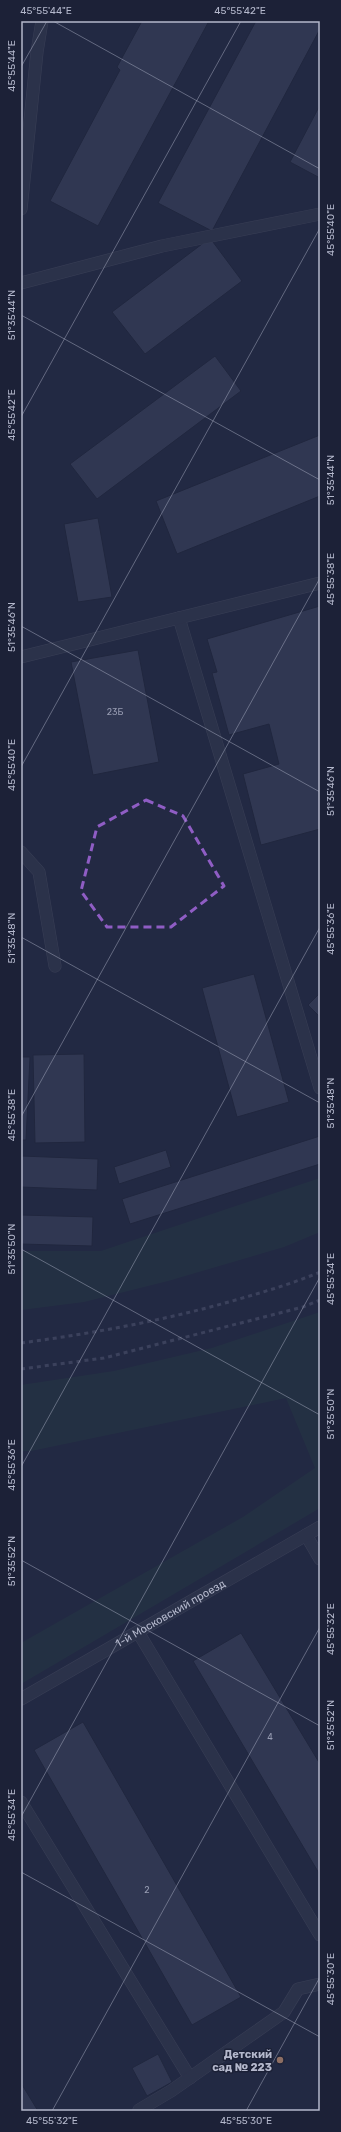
<svg xmlns="http://www.w3.org/2000/svg" width="341" height="2132" font-family="Rubik,sans-serif">
<style>
.green{fill:#253944}
.building{fill:#414865;stroke:#1e2339}
.lines{fill:none;stroke-linecap:round;stroke-linejoin:round}
.lane-casing{stroke:#52576c;stroke-width:13}
.street-casing{stroke:#52576c;stroke-width:13}
.lane{stroke:#373c52;stroke-width:12}
.street{stroke:#373c52;stroke-width:12}
.rail{stroke:#595e7a;stroke-width:3;stroke-dasharray:4 4;stroke-linecap:butt}
.marked{fill:none;stroke:#8f5dc4;stroke-width:3;stroke-dasharray:8 5;stroke-linejoin:round}
.ticks{fill:none;stroke:#b4b8cc;stroke-width:1;stroke-opacity:0.45}
.education-dot{fill:#8d6e63;stroke:#1c2137;stroke-width:1.5}
.labels{text-anchor:middle;dominant-baseline:central;stroke-width:3;stroke-linejoin:round;paint-order:stroke}
.number-label{font-size:9px;fill:#979cb2}
.street-label{font-size:11px;fill:#b4b8cc;stroke:#1c2137}
.poi-label{font-size:11px;font-weight:bold;fill:#b4b8cc;stroke:#1c2137;text-anchor:end}
.neatline{fill:none;stroke:#b4b8cc;stroke-width:1.5}
.ticks-label{font-size:10px;text-anchor:middle;fill:#b4b8cc}
</style>
<rect width="100%" height="100%" fill="#232943"/>
<g class="green">
<polygon points="320,1178 320,1232 284,1247 168,1281 84,1302 21,1310 21,1251 101,1251"/>
<polygon points="320,1312 320,1508 21,1684 21,1643 243,1517 315,1468 286,1398 31,1451 21,1451 21,1385 114,1371 212,1348"/>
</g>
<g class="building">
<polygon points="142,21 209,21 98,226 50,201 120,70 117,67"/>
<polygon points="256,21 320,21 320,29 212,231 158,203"/>
<polygon points="320,105 320,178 290,162"/>
<polygon points="210,238 242,281 145,354 112,312"/>
<polygon points="215,356 241,391 97,499 70,464"/>
<polygon points="320,435 320,496 177,554 156,501"/>
<polygon points="98,518 112,597 78,602 64,524"/>
<polygon points="320,606 320,829 261,845 243,774 279,764 269,724 229,735 212,673 217,672 207,639"/>
<polygon points="138,650 159,762 93,775 71,662"/>
<polygon points="254,974 289,1102 237,1117 202,988"/>
<polygon points="320,993 320,1017 308,1005"/>
<polygon points="84,1054 85,1142 35,1143 33,1055"/>
<polygon points="21,1057 30,1057 26,1140 21,1140"/>
<polygon points="320,1136 320,1164 130,1224 122,1199"/>
<polygon points="166,1150 171,1167 119,1184 114,1167"/>
<polygon points="21,1156 98,1159 97,1190 21,1187"/>
<polygon points="21,1215 93,1217 92,1246 21,1244"/>
<polygon points="241,1633 320,1764 320,1875 193,1661"/>
<polygon points="83,1722 241,1997 192,2025 34,1750"/>
<polygon points="158,2054 172,2082 147,2096 132,2068"/>
<polygon points="21,2083 38,2111 21,2111"/>
</g>
<g class="lines">
<g class="lane-casing">
<g id="lane">
<polyline points="21,283 162,246 320,214"/>
<polyline points="179,618 320,1088"/>
<polyline points="21,657 320,583"/>
<polyline points="21,852 39,872 55,966"/>
<polyline points="306,1535 320,1559"/>
<polyline points="138,1632 320,1935"/>
<path id="s1" d="M21,1699L320,1527"/>
<polyline points="21,1802 190,2078"/>
</g>
</g>
<g class="street-casing">
<g id="street">
<polyline points="21,209 37,52 42,21"/>
<polyline points="139,2110 171,2091 284,2012 298,1989 320,1984"/>
</g>
</g>
<use href="#lane" class="lane"/>
<use href="#street" class="street"/>
<g class="rail">
<path d="M21,1343C95,1333 167,1320 239,1299C267,1291 294,1283 320,1272"/>
<polyline points="21,1369 104,1358 303,1307 320,1300"/>
</g>
</g>
<path d="M0 0H341V2132H0ZM146,800L183,816L224,886L171,927H107L81,891L97,827Z" fill="#232943" fill-opacity=".55" fill-rule="evenodd"/>
<path class="marked" d="M146,800L183,816L224,886L171,927H107L81,891L97,827Z"/>
<path class="ticks" d="M53,21L320,169M21,67L47,21M21,315L320,480M21,417L241,21M21,626L320,792M21,767L320,228M21,937L320,1103M21,1117L320,578M21,1249L320,1415M21,1467L320,927M21,1560L320,1726M21,1817L320,1277M21,1872L320,2037M52,2111L320,1627M246,2111L320,1977"/>
<circle class="education-dot" cx="280" cy="2060" r="4"/>
<g class="labels">
<g class="number-label">
<text x="115" y="712">23Б</text>
<text x="270" y="1737">4</text>
<text x="147" y="1890">2</text>
</g>
<g class="street-label">
<text stroke="none"><textPath href="#s1" startOffset="172">1-й Московский проезд</textPath></text>
</g>
<g class="poi-label">
<text x="272" y="2054">Детский<tspan x="272" dy="13">сад № 223</tspan></text>
</g>
</g>
<rect width="341" height="2132" fill="none" stroke="#1c2137" stroke-width="44"/>
<rect x="22" y="22" width="297" height="2088" class="neatline"/>
<g class="ticks-label">
<text x="46" y="14">45°55'44"E</text>
<text x="240" y="14">45°55'42"E</text>
<text transform="translate(11 66) rotate(-90)" y="4">45°55'44"E</text>
<text transform="translate(330 230) rotate(-90)" y="4">45°55'40"E</text>
<text transform="translate(11 315) rotate(-90)" y="4">51°35'44"N</text>
<text transform="translate(11 415) rotate(-90)" y="4">45°55'42"E</text>
<text transform="translate(330 480) rotate(-90)" y="4">51°35'44"N</text>
<text transform="translate(330 579) rotate(-90)" y="4">45°55'38"E</text>
<text transform="translate(11 627) rotate(-90)" y="4">51°35'46"N</text>
<text transform="translate(11 765) rotate(-90)" y="4">45°55'40"E</text>
<text transform="translate(330 791) rotate(-90)" y="4">51°35'46"N</text>
<text transform="translate(330 929) rotate(-90)" y="4">45°55'36"E</text>
<text transform="translate(11 938) rotate(-90)" y="4">51°35'48"N</text>
<text transform="translate(330 1103) rotate(-90)" y="4">51°35'48"N</text>
<text transform="translate(11 1115) rotate(-90)" y="4">45°55'38"E</text>
<text transform="translate(11 1249) rotate(-90)" y="4">51°35'50"N</text>
<text transform="translate(330 1279) rotate(-90)" y="4">45°55'34"E</text>
<text transform="translate(330 1414) rotate(-90)" y="4">51°35'50"N</text>
<text transform="translate(11 1465) rotate(-90)" y="4">45°55'36"E</text>
<text transform="translate(11 1561) rotate(-90)" y="4">51°35'52"N</text>
<text transform="translate(330 1629) rotate(-90)" y="4">45°55'32"E</text>
<text transform="translate(330 1725) rotate(-90)" y="4">51°35'52"N</text>
<text transform="translate(11 1815) rotate(-90)" y="4">45°55'34"E</text>
<text transform="translate(330 1979) rotate(-90)" y="4">45°55'30"E</text>
<text x="52" y="2124">45°55'32"E</text>
<text x="246" y="2124">45°55'30"E</text>
</g>
</svg>
